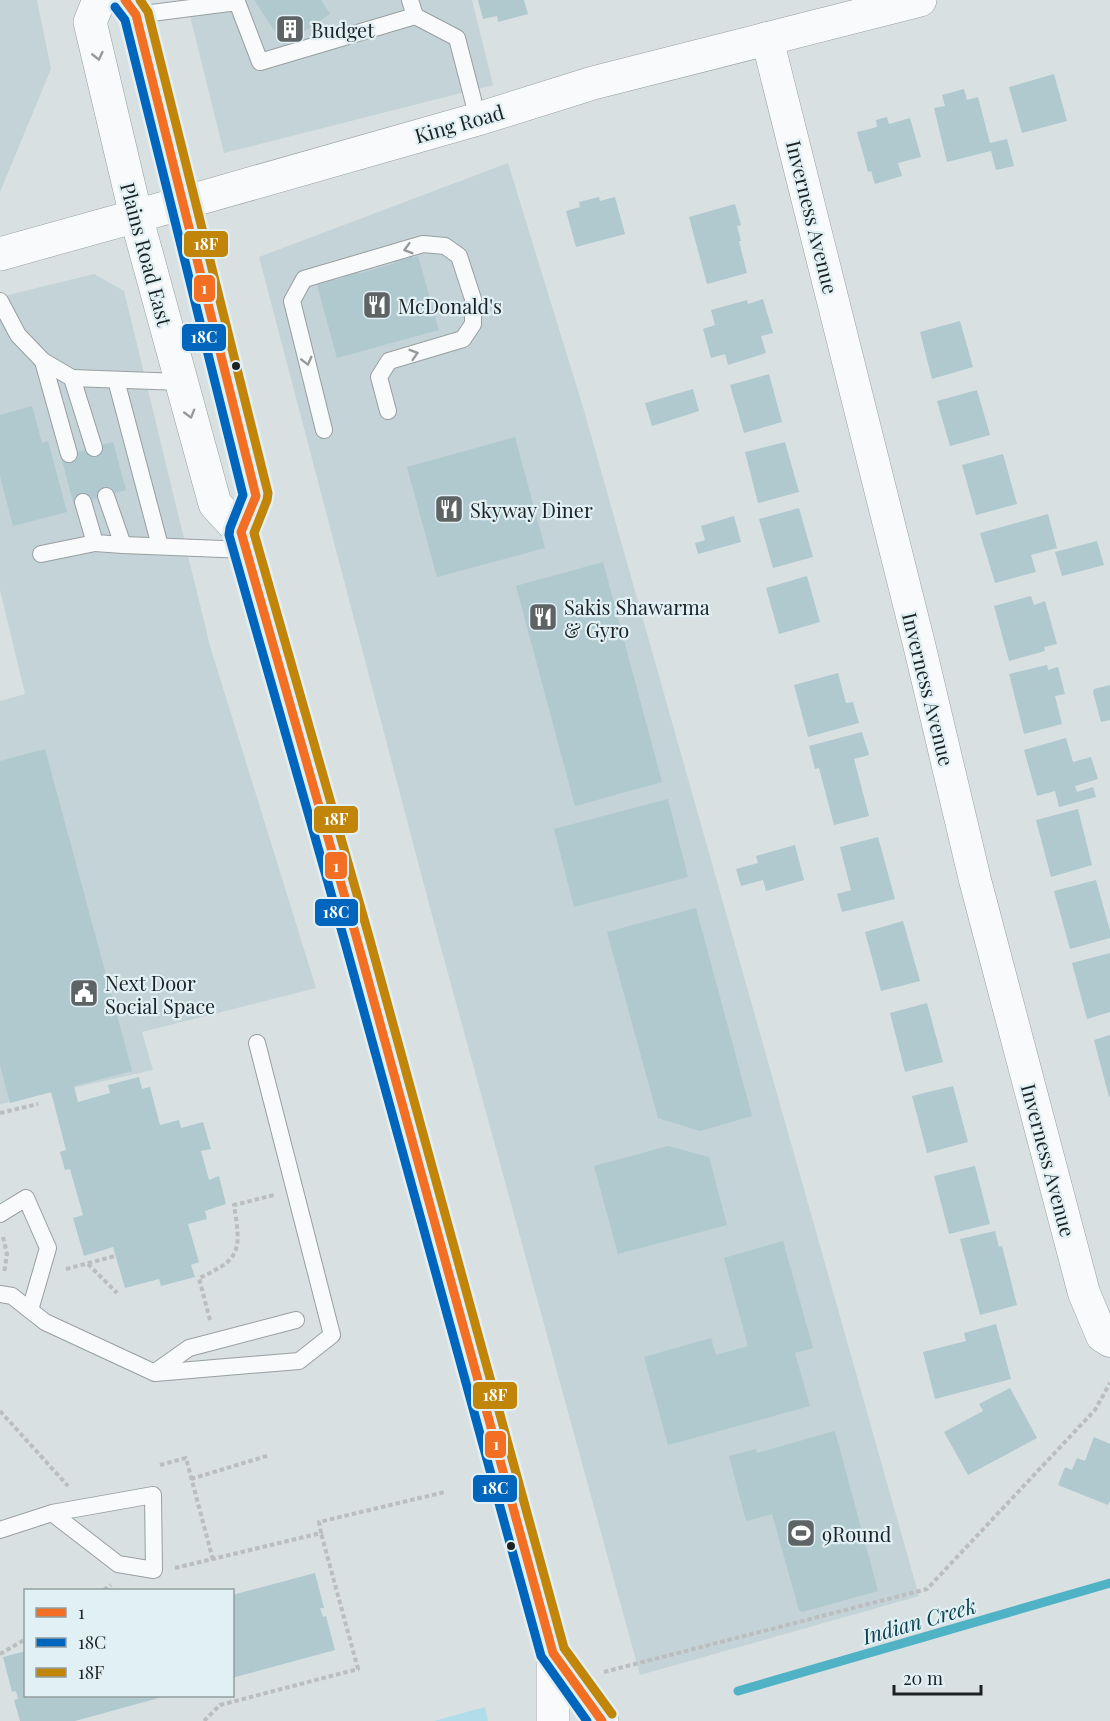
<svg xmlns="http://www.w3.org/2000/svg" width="1110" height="1721" font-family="'Playfair Display',serif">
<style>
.built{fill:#c3d3d7}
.green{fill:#b0dde9}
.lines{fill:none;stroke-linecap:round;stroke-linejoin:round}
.stream{stroke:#50b2c5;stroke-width:9}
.building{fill:#afc9cf}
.service-casing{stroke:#999fa1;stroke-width:18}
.minor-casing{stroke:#999fa1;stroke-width:33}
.tertiary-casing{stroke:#999fa1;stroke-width:34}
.secondary-casing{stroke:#999fa1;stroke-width:34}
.primary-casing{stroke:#999fa1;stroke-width:34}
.path{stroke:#bbbdbe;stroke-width:4;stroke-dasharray:4.5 3;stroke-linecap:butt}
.service{stroke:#f9fafb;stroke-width:16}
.minor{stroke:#f9fafb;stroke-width:32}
.tertiary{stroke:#f9fafb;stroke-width:33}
.secondary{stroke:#f9fafb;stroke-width:33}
.primary{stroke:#f9fafb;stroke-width:33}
.bus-1-casing{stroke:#e1f0f4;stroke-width:14}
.bus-2-casing{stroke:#e1f0f4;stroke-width:14}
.bus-3-casing{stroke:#e1f0f4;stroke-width:14}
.bus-1{stroke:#f26f23;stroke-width:9}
.bus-2{stroke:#0065bd;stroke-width:9}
.bus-3{stroke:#c08509;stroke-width:9}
.oneway{stroke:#96999a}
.bus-dot{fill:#1c2223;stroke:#e1f0f4;stroke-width:2}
.labels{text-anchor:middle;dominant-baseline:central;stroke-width:4.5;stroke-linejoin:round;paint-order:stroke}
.poi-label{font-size:20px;fill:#1c2223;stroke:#e1f0f4;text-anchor:start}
.street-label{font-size:20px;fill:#1c2223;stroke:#e1f0f4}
.water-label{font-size:21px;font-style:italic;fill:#0a414c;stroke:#e1f0f4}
.line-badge{stroke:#e1f0f4;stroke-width:2}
.badge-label{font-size:16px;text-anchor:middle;font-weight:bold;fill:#fff}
</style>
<rect width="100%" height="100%" fill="#d8e0e2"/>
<g class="built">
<polygon points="0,0 37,0 51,69 0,192"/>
<polygon points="186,0 472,0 493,85 224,153"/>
<polygon points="508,163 583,407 919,1596 640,1675 429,904 259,257"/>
<polygon points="94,274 124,291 210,646 316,988 142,1032 153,1070 0,1104 0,701 25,694 0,590 0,297"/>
</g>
<polygon class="green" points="485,1707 488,1721 434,1721"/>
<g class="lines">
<polyline class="stream" points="738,1691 1110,1583"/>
</g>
<g class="building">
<polygon points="254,0 321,0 330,14 284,45"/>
<polygon points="478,0 524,0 528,14 498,22 497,16 483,19"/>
<polygon points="1054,74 1067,121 1022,133 1009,87"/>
<polygon points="964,89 967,100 978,97 990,143 1007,139 1014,166 996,170 991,151 947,162 934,108 945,106 942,95"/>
<polygon points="887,117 889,124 910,118 921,157 898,163 902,176 875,184 871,171 868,172 857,132 877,127 876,120"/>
<polygon points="599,197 600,201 615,197 625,234 576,247 566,211 580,207 579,202"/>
<polygon points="735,204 741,225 737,226 741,241 739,241 747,273 707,284 689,217"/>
<polygon points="412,254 413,258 418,256 439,330 337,358 316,281 334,276 335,280 343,278 341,273 357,269 358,274 395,263 394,259"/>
<polygon points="763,299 773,333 761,336 766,353 728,365 725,354 711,358 703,329 715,325 711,310 747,300 748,304"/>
<polygon points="960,321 973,367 932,379 920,332"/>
<polygon points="769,374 782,422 744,433 730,385"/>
<polygon points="693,389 699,411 652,426 645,403"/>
<polygon points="977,390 990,435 950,446 937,401"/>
<polygon points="32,406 42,443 48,441 67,512 13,526 0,476 0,415"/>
<polygon points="515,437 545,548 437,577 407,467"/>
<polygon points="113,442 126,490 74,505 61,457"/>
<polygon points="785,442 799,492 758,503 745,452"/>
<polygon points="1003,454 1017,504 976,515 962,465"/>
<polygon points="799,508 813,557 773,568 759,519"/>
<polygon points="1048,514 1057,548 1031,555 1036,572 995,583 980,533"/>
<polygon points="734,516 741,542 698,554 695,543 705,540 701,526"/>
<polygon points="1097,541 1104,565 1062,576 1055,552"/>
<polygon points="603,562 662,782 575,806 516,586"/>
<polygon points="807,576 820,622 779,634 766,588"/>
<polygon points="1031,596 1034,605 1045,601 1057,644 1044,647 1045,651 1009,661 994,606"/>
<polygon points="1047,665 1048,670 1058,667 1065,694 1055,696 1062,724 1024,734 1009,674"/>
<polygon points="838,673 846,703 853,702 859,723 808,737 794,685"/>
<polygon points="1110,685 1110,720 1101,722 1093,692 1094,689"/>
<polygon points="862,732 869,755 854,759 869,816 834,825 819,768 815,769 809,746"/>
<polygon points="1066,738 1073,762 1091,757 1098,779 1075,786 1077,792 1093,787 1096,797 1059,807 1055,791 1037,796 1024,750"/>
<polygon points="45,749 132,1071 74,1086 78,1102 110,1093 108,1085 139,1077 142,1089 150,1087 160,1125 179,1120 181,1128 203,1122 211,1149 201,1151 209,1180 219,1176 226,1204 205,1211 207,1219 188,1224 199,1262 191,1265 195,1277 161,1286 159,1279 125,1288 113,1247 84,1256 73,1218 83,1215 70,1169 65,1170 60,1152 66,1150 51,1092 10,1103 0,1065 0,761"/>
<polygon points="668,799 688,877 574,907 554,829"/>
<polygon points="1078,809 1092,865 1051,877 1036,820"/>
<polygon points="878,837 895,899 842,912 837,894 851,890 840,847"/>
<polygon points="795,845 804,880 766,891 763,880 741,886 736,869 758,863 756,856"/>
<polygon points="1096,880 1110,931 1110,938 1070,949 1054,891"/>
<polygon points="696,908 752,1116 700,1131 658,1118 607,932"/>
<polygon points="903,921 920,981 881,991 865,932"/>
<polygon points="1110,953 1110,1012 1087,1019 1072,963"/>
<polygon points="927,1003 943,1062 905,1072 890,1013"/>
<polygon points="1110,1035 1110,1096 1109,1097 1094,1040"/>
<polygon points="953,1086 968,1142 927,1153 912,1096"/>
<polygon points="668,1146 709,1157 727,1225 618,1254 594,1166"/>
<polygon points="975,1166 990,1224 949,1234 934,1176"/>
<polygon points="995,1231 999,1247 1002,1246 1017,1305 980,1315 960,1239"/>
<polygon points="783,1241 813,1348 795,1353 810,1406 668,1445 644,1357 711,1338 716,1355 748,1346 724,1258"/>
<polygon points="996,1324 1011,1379 935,1399 923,1352 966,1341 964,1333"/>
<polygon points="1010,1388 1037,1438 968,1475 944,1432 983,1411 979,1404"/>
<polygon points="835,1431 878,1591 802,1612 799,1610 772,1514 746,1521 729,1456 756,1449 757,1453"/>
<polygon points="1094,1437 1110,1444 1110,1501 1108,1505 1058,1485 1065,1467 1072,1470 1077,1458 1085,1461"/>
<polygon points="315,1573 324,1608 320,1608 323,1617 326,1616 335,1650 232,1678 232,1595"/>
<polygon points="26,1651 26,1696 166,1696 75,1721 20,1721 14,1700 18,1699 16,1691 12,1692 3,1657"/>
</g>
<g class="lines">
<g class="service-casing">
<g id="service">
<polyline points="136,15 237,2 260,62 415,16 410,0"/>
<polyline points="415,16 457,38 478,119"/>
<polyline points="0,301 18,335 43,361 72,378"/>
<polyline points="43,361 69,454"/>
<polyline points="116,380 160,546"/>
<polyline points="324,430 292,301 304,279 423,244 445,246 459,256 473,299 473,324 463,339 389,361 379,377 388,411"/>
<polyline points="94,448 72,378 181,382"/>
<polyline points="106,496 123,545 246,550"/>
<polyline points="83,502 95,543 123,545"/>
<polyline points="41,554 95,543"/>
<polyline points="0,1214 26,1198 48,1248 30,1310"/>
<polyline points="0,1294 12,1296 45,1322 155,1373 299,1361 332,1335 257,1043"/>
<polyline points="155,1372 189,1348 296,1320"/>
<polyline points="0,1530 52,1513 153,1495 154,1570 118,1564 52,1513"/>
</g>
</g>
<g class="minor-casing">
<polyline id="minor" points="767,38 919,644 975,880 1084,1293 1102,1336 1110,1341"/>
</g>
<g class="tertiary-casing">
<polyline id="tertiary" points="183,203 478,119 593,83 920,0"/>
</g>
<g class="secondary-casing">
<g id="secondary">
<polyline points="183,203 256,496 241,532"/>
<polyline points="136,216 215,504 241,532 356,936 553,1653 553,1721"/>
<polyline points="553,1653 602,1721"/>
</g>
</g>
<g class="primary-casing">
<g id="primary">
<polyline points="99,0 90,22 136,216"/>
<polyline points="0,254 183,203 136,15 125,0"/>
</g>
</g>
<g class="path">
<polyline points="0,1113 38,1104"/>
<polyline points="3,1237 7,1254 4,1273"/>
<polyline points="88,1264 117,1293"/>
<polyline points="66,1269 115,1256"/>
<path d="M210,1320L199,1278C242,1259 241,1250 234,1205L274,1195"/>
<polyline points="0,1411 68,1486"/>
<polyline points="160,1465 186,1458 213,1560"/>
<polyline points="191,1479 270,1455"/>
<polyline points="175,1568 321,1533 319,1522 445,1492"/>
<polyline points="104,1590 111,1585"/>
<polyline points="0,1654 26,1639"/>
<polyline points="604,1672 927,1589 1095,1410 1110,1383"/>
<polyline points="204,1721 220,1705 358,1669 321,1533"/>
</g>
<use href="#service" class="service"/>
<use href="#minor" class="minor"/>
<use href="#tertiary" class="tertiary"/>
<use href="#secondary" class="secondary"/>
<use href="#primary" class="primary"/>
<g class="bus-1-casing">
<polyline id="bus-1" points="125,0 136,15 256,496 241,532 356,936 553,1653 602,1721"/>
</g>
<g class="bus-2-casing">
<polyline id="bus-2" points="115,7 125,20 243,495 230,528 229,535 344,939 541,1656 587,1721"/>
</g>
<g class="bus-3-casing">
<polyline id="bus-3" points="140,0 148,12 268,493 267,500 254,533 368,933 564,1648 612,1714"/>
</g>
<use href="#bus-1" class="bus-1"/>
<use href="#bus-2" class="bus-2"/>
<use href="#bus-3" class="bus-3"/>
</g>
<defs><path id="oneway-chevron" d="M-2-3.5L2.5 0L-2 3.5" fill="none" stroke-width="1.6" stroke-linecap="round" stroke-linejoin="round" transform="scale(1.5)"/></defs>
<g class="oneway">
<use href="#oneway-chevron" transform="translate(98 56) rotate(77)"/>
<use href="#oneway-chevron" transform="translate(408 249) rotate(164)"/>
<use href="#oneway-chevron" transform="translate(414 354) rotate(-17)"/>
<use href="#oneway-chevron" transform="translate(307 361) rotate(76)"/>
<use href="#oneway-chevron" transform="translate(190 414) rotate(74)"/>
</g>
<defs>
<g id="building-square" transform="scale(1.5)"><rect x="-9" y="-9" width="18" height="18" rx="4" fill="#5e6466" stroke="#e1f0f4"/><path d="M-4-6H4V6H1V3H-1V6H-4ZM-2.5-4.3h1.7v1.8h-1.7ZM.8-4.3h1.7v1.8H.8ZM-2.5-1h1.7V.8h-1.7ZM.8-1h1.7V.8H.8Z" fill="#fff"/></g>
<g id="restaurant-square" transform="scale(1.5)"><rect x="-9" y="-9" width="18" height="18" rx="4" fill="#5e6466" stroke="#e1f0f4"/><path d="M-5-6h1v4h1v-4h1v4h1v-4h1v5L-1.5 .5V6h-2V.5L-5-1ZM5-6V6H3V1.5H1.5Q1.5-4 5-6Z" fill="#fff"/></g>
<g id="civic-square" transform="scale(1.5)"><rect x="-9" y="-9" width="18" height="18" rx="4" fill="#5e6466" stroke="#e1f0f4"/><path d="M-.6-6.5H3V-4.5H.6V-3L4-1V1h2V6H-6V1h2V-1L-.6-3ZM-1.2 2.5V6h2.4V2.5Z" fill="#fff"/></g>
<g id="stadium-square" transform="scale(1.5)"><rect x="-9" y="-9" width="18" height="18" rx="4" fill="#5e6466" stroke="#e1f0f4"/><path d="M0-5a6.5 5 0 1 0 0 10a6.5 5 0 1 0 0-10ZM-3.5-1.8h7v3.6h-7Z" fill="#fff"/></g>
</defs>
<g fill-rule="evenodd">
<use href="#building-square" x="290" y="29"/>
<use href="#restaurant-square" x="377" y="305"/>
<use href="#restaurant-square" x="449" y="509"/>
<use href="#restaurant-square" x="543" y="617"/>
<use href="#civic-square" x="84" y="993"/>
<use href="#stadium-square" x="801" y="1533"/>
</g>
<g class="bus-dot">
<circle cx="236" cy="366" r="5"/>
<circle cx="511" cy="1546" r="5"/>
</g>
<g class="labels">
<g class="poi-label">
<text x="311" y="29">Budget</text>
<text x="398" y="305">McDonald's</text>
<text x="470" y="509">Skyway Diner</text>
<text x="564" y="606">Sakis Shawarma<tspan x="564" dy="23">&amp; Gyro</tspan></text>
<text x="105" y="982">Next Door<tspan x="105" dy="23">Social Space</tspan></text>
<text x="822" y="1533">9Round</text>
</g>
<g class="street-label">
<text transform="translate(459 123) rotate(-16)">King Road</text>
<text transform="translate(813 217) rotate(76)">Inverness Avenue</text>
<text transform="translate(147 254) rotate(75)">Plains Road East</text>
<text transform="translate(929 689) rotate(76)">Inverness Avenue</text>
<text transform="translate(1049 1160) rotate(75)">Inverness Avenue</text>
</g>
<g class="water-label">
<text transform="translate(919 1620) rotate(-16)">Indian Creek</text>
</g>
</g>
<g class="line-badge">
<rect x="183" y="230" width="46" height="28" rx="6" fill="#c08509"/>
<rect x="193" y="274" width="23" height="29" rx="6" fill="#f26f23"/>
<rect x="181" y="323" width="46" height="29" rx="6" fill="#0065bd"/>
<rect x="313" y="805" width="46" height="29" rx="6" fill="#c08509"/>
<rect x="324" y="851" width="24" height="29" rx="6" fill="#f26f23"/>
<rect x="314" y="898" width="45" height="29" rx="6" fill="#0065bd"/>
<rect x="472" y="1381" width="46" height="29" rx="6" fill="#c08509"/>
<rect x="484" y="1430" width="23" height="29" rx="6" fill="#f26f23"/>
<rect x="472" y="1474" width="46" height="29" rx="6" fill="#0065bd"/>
</g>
<g class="badge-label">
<text x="206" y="250">18F</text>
<text x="204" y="294">1</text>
<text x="204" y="343">18C</text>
<text x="336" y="825">18F</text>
<text x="336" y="872">1</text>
<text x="336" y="918">18C</text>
<text x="495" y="1401">18F</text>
<text x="496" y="1450">1</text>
<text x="495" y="1494">18C</text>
</g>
<rect x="24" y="1589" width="210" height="108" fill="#e1f0f4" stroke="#929ea0" stroke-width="1.5"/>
<rect x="36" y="1608" width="30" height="9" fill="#f26f23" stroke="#929ea0" stroke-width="1.5"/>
<text x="78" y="1619" font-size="18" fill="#1c2223">1</text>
<rect x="36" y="1638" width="30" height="9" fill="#0065bd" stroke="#929ea0" stroke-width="1.5"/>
<text x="78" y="1649" font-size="18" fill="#1c2223">18C</text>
<rect x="36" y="1668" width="30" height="9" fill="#c08509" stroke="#929ea0" stroke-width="1.5"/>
<text x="78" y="1679" font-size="18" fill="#1c2223">18F</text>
<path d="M894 1685v9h87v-9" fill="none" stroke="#1c2223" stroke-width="3"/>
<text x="903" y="1685" font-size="18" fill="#1c2223" stroke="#e1f0f4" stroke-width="4.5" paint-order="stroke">20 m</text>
</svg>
